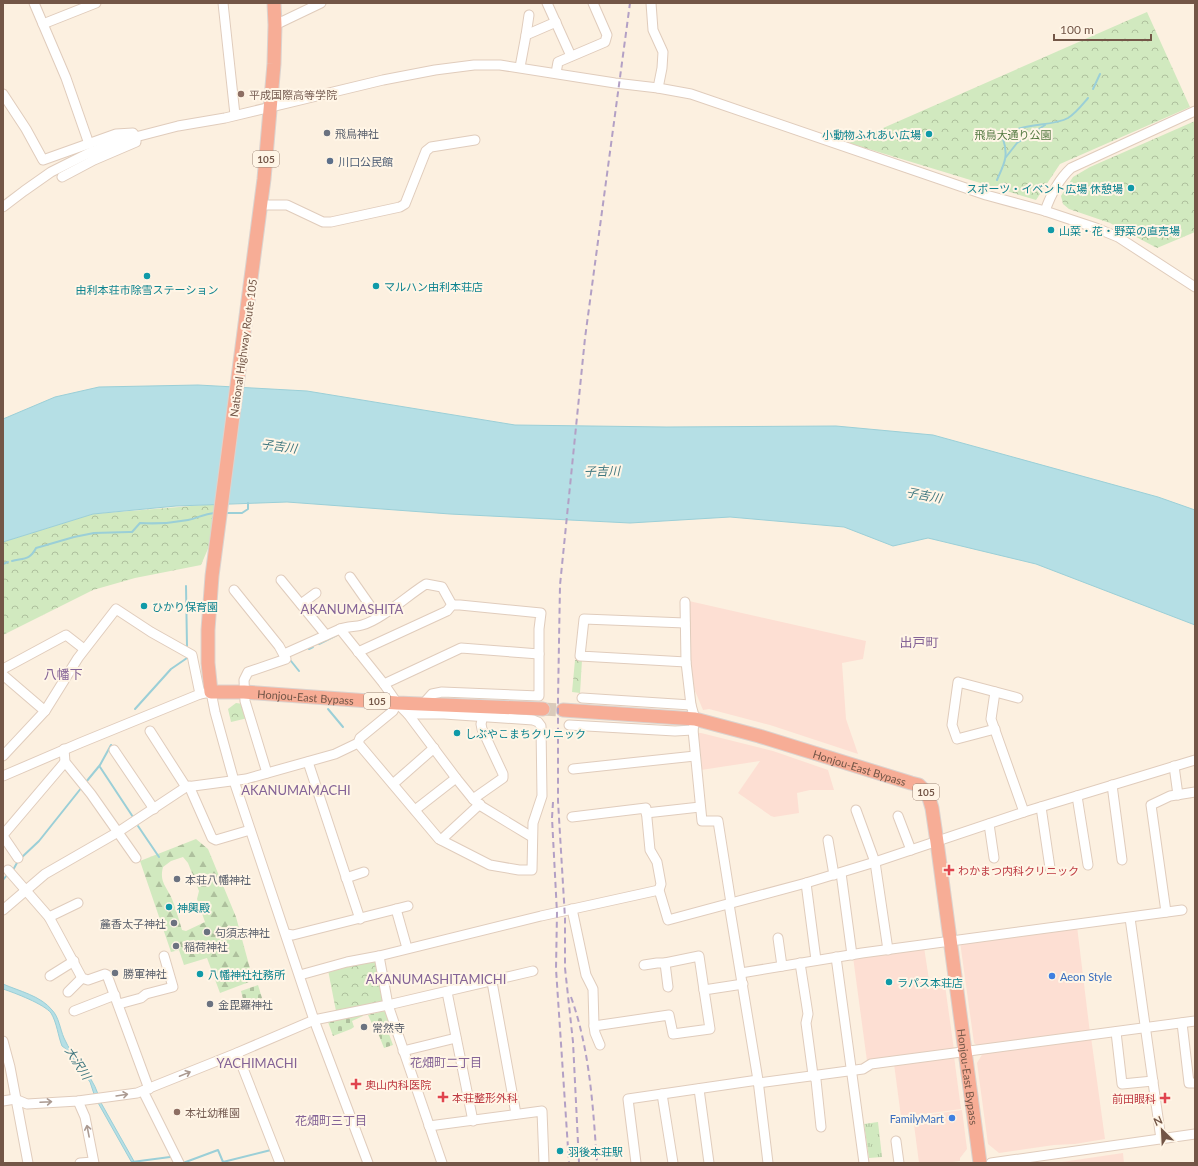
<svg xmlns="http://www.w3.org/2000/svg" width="1198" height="1166" font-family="Lato,'Noto Sans JP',sans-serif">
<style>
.commercial{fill:#fddfd3}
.grass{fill:url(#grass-tufts)}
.forest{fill:url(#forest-firs);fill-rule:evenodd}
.cemetery{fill:url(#cemetery-stones)}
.park{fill:url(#park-crowns)}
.water{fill:#b5dfe5;stroke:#9bcfd7}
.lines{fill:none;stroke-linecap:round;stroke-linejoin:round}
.stream{stroke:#9bcfd7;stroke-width:2}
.highway-tunnel{stroke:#dacaba;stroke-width:13;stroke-dasharray:13 6;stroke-linecap:butt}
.minor-casing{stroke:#e0ccbc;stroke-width:11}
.highway-casing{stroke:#dbd3cf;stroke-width:15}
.minor{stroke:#fff;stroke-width:9}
.highway{stroke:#f7ad96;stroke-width:13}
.rail{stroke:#b3a0c5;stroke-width:2;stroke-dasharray:6 4;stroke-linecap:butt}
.oneway{stroke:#ab9a91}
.education-dot{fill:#8d6e63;stroke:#fff5e6;stroke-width:1.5}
.worship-dot{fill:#6b7280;stroke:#fff5e6;stroke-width:1.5}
.culture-dot{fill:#0f9aa8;stroke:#fff5e6;stroke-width:1.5}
.service-dot{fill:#5c6f8a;stroke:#fff5e6;stroke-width:1.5}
.health-dot{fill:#e0444e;stroke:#fff5e6;stroke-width:1.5}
.shop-dot{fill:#3f7fe0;stroke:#fff5e6;stroke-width:1.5}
.labels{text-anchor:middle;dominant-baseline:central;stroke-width:4;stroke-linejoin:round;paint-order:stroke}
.shield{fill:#fff5e6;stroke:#9d8677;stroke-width:1}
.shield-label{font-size:10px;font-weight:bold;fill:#735647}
.education-label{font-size:11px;fill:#785e54;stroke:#fff5e6;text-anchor:start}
.worship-label{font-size:11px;fill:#5b616d;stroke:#fff5e6;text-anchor:start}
.culture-label{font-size:11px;fill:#0d838f;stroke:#fff5e6;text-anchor:start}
.park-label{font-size:11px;fill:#527840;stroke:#fff5e6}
.service-label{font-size:11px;fill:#4e5e75;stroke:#fff5e6;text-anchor:start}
.street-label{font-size:11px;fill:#735647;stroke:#fff5e6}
.health-label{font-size:11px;fill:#be3a42;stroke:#fff5e6;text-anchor:start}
.shop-label{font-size:11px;fill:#366cbe;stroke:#fff5e6;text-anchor:start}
.water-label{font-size:12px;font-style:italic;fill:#3f777f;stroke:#fff5e6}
.neighbourhood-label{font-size:12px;fill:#846396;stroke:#fff5e6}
.quarter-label{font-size:13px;fill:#846396;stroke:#fff5e6}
</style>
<defs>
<pattern id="grass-tufts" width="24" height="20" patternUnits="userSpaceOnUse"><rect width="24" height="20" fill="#d1e9bf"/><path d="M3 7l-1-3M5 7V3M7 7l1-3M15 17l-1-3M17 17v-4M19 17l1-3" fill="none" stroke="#aec09d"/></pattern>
<pattern id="forest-firs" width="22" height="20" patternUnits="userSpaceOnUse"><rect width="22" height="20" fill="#d1e9bf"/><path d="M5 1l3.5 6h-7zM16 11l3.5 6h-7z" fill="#aec09d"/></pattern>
<pattern id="cemetery-stones" width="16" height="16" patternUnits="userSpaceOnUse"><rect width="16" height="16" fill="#d1e9bf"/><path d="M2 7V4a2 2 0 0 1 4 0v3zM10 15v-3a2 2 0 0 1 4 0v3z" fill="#aec09d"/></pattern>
<pattern id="park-crowns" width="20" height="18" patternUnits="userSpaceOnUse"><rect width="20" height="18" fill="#d1e9bf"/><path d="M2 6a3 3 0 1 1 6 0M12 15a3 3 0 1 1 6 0" fill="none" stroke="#aec09d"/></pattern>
</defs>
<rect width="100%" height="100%" fill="#fcf0e0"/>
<g class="commercial">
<polygon points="689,601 866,641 863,659 842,663 846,719 858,754 770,725 709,709 703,710 693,686 688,631"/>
<polygon points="697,733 701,733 773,751 828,770 834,790 810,790 797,793 799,813 774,817 771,816 738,793 760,761 701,770"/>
<polygon points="1077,926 1090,1033 979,1047 974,1043 960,942"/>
<polygon points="924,947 929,980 944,978 954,1050 867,1061 853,957"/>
<polygon points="1091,1037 1105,1139 1075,1144 1054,1145 999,1153 988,1144 977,1063 983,1053"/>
<polygon points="954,1056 961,1109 901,1117 894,1064"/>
<polygon points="962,1110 967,1149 960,1158 960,1161 945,1163 919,1163 913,1117"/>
<polygon points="1123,1153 1124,1163 1055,1163"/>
</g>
<polygon class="grass" points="878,1122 882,1157 869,1158 864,1124"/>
<path class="forest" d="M196,839L208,849L236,917L252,976L249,982L220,993L207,958L184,965L179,950L171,952L140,861ZM183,857L188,863L199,891L197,899L205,922L186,931L182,930C179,920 176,909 172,899C167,887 159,882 163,867L171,861Z"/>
<g class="cemetery">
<polygon points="258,985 262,998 244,1003 241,991"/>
<polygon points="383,1011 386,1012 390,1023 374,1028 368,1015"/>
<polygon points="363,1015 363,1016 352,1021 354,1027 351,1029 333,1036 328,1022"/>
<polygon points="387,1029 393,1045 384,1048 378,1033"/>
</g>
<g class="park">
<polygon points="1147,12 1190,107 1060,164 1036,200 849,143"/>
<polygon points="1195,121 1195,232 1157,248 1110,223 1069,209 1063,204 1061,196 1073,177 1090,167"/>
<polygon points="216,504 210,544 201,565 135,578 93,590 3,635 3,542 93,514"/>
<polygon points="575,660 582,660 580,693 572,692"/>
<polygon points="236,703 243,704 248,718 231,722 228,709"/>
<polygon points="375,960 378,962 385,998 383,1002 336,1011 328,970"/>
</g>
<g class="water">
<polygon points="198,385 307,391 515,425 666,427 836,426 933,435 1158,497 1195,510 1195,625 1036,564 928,538 893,546 844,527 730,517 630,523 450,514 287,502 176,506 93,514 3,542 3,419 55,397 99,387"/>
<path d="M3,984C19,991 41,996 52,1010C59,1017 60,1029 64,1038C73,1059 91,1073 98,1094H94L90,1082L66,1049L62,1046C58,1036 57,1023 51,1013C44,1004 15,993 3,989Z"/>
<polygon points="97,1101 100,1101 135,1163 132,1163"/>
</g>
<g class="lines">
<g class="stream">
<polyline points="1093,89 1100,74"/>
<polyline points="1006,157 1017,143 1045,125"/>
<path d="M997,180C1004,164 1009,156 1003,139C1017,121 1050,128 1068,118C1076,113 1082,105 1088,98"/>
<polyline points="225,513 242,513 248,509 248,503"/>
<path d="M12,561C24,558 30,560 36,548L74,537L94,533L129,532H132L140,523C156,524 172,523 188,520C198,518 203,514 215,513"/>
<polyline points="3,564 8,562"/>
<polyline points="186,586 187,646"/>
<polyline points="319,644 341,633"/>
<polyline points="309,649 313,647"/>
<polyline points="291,661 299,671"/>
<polyline points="135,709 171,669 187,658"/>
<polyline points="328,709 343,727"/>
<polyline points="100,767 133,817"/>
<polyline points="86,782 100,765 111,745"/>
<polyline points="138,826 159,857"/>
<polyline points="21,858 39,841 82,787"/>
<polyline points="13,870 18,861"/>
<polyline points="3,880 7,875"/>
<polyline points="132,1162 170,1157"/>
<polyline points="182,1162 183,1163 218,1150 223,1162 271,1150"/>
</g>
<polyline class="highway-tunnel" points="543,709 563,710"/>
<g class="minor-casing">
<g id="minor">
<polyline points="34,3 66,78 89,144"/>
<polyline points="223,3 235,115"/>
<polyline points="547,3 571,56"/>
<polyline points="651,3 653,30 663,52 662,68 658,88"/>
<polyline points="43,24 96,3"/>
<polyline points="275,25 321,3"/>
<polyline points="526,35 529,15"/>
<polyline points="520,67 526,35 556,22"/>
<polyline points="556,73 558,62 605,42 607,35 593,3"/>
<polyline points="3,94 26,129 43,160 116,134 133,133 136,137 136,142 94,160 62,177"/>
<polyline points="261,205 287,205 323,222 331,222 400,207 405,204 426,151 431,147 475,140"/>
<polyline points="3,207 24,191 51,172 87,154 116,142 178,126 225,118 383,80 435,70 474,65 500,65 615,83 658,88 691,94 986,195 1045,211 1096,228 1118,237 1195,287"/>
<path d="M1045,211C1051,194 1058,180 1071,168L1195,111"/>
<polyline points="350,577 378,617"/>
<polyline points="281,580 326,635"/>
<polyline points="234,590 279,646 286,659 248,672 244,680 245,701 267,773"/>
<polyline points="685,602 686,662 691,705 695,719 693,730 702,821 718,821 731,903"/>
<polyline points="301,604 316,593"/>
<polyline points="685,623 584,619 580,656 686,662"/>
<polyline points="340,629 384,684 397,703 408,714 456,778 473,799 481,806 532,837"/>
<polyline points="358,652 447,611 452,605 460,605 541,613 539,629 539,696 442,692 432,694 424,703"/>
<path d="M284,654L340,629C348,626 355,627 362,625C381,620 408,595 426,584L442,587L452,605"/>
<polyline points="3,669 66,635 84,649"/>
<polyline points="3,675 45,711"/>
<polyline points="384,684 461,648 539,654"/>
<polyline points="995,692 991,719 1024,812"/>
<polyline points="582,698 691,705"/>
<polyline points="569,725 675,731 693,730"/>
<polyline points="995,729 957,739 952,725 958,682 1018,698"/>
<polyline points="150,731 186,787"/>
<polyline points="358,743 439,839 490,865 519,870 532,870 533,823 542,796 541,726 538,722 533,720 444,714 408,714"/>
<polyline points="64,749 65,762 91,794 136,858"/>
<polyline points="114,750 154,809"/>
<polyline points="3,756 45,711 78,658 116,609 151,632 192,655 200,694"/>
<polyline points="308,762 360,919"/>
<polyline points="1174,766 1178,795"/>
<polyline points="573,769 695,756"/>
<polyline points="3,776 80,743 200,694 211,692 215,712 234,781 314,1020 368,1163"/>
<polyline points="393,784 434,748"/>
<polyline points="1112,785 1122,860"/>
<polyline points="189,786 212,838 216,840 250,830"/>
<polyline points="1077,796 1088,865"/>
<polyline points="473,799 503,778 503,774 482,729 481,724 483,716"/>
<polyline points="1041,807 1050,868"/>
<polyline points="415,810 456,778"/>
<polyline points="856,810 875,862 888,950"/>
<polyline points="646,813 700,807"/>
<polyline points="898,816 911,850"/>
<polyline points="572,817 646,808 650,850 657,862 661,884 659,890 668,920 806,883 875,862 1024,812 1195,760"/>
<polyline points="989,824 994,858"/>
<polyline points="3,835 65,762"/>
<polyline points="3,836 18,858"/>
<polyline points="441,840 480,804"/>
<polyline points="828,840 834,875"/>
<polyline points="8,870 49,917 82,978 88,980 105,974 107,975 149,1089"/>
<polyline points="841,873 852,955"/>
<polyline points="346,878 364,872"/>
<polyline points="806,883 816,960"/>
<polyline points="729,904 758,1080 768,1163"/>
<polyline points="396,909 407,948"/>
<polyline points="572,909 586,975 593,989 594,1026"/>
<polyline points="3,910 45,874 118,832 186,787 246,779 335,754 358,743 360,738 393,711 397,703"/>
<polyline points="1166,912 1151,805 1170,796 1195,792"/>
<polyline points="49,917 78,903"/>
<polyline points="1130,918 1161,1139"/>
<polyline points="286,934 293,935 408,906"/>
<polyline points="778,938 782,966"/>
<polyline points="379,956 388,1005 442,1163"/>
<polyline points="836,957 864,1163"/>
<polyline points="665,963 668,987"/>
<polyline points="800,963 808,1014 806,1023 813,1075 816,1080 821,1127"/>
<polyline points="644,965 657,963 665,963 699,956 704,990"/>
<polyline points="741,973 862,953 1182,910"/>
<polyline points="300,975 347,962 379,956 541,916 659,890"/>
<polyline points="50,976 74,961"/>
<polyline points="492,982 516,1114"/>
<polyline points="68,992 82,978"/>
<polyline points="447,992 473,1121"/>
<polyline points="119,1004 141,998 146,994 173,987 164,956"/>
<polyline points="74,1011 115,995"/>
<polyline points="1182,1023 1189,1083 1195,1083"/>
<polyline points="1116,1032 1122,1084 1153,1081"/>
<polyline points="3,1041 10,1067 28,1163"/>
<polyline points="600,1045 595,1033 594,1026 669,1015 673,1034 710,1029 704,990 743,984"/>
<polyline points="403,1051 456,1038"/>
<polyline points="237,1053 280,1163"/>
<polyline points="758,1083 863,1069 871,1064 1195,1021"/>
<polyline points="699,1089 709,1163"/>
<polyline points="143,1091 179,1163"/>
<polyline points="662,1094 673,1163"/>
<polyline points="3,1101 15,1099 27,1104 78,1101 137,1093 237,1053 314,1020 388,1005 533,971"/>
<polyline points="78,1101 85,1117 94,1163"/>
<polyline points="429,1126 542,1111 544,1163"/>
<polyline points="896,1141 899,1163"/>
<polyline points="80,1163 93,1162"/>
<polyline points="636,1163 628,1099 758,1080"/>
<polyline points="991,1163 1195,1134"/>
</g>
</g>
<g class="highway-casing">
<g id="highway">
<path id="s1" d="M274,3L275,25L274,64L264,179L212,576L208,630V663L211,692H244L397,703L543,709"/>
<path id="s2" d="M563,710L695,719L759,736L911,783L919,785L925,791L929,798L932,808L937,842L980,1163"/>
</g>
</g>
<use href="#minor" class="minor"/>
<use href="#highway" class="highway"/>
<g class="rail">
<polyline points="553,802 552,818 557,913 556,969 569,1163"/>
<path d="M571,997C590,1050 593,1107 597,1163"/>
<polyline points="579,1163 573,1042 565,968 565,918 558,801 558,699 560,585 585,338 630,3"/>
</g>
</g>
<defs><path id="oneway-shaft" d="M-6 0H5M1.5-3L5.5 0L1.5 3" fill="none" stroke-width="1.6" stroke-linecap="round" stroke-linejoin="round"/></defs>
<g class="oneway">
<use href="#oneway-shaft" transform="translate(185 1074) rotate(-22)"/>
<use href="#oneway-shaft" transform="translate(122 1095) rotate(-9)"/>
<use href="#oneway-shaft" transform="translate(46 1102) rotate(-3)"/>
<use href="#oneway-shaft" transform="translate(88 1131) rotate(-101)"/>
</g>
<g class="education-dot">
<circle cx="241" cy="94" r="4"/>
<circle cx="177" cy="1112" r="4"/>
</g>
<g class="worship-dot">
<circle cx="327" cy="133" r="4"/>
<circle cx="177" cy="879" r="4"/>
<circle cx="174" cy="923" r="4"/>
<circle cx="207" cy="932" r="4"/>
<circle cx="176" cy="946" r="4"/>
<circle cx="115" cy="973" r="4"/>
<circle cx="210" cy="1004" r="4"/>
<circle cx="364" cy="1027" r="4"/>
</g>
<g class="culture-dot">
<circle cx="929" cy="134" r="4"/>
<circle cx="1131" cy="188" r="4"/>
<circle cx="1051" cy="230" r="4"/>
<circle cx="147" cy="276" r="4"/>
<circle cx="376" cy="286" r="4"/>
<circle cx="144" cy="606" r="4"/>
<circle cx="457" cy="733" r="4"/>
<circle cx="169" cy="907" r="4"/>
<circle cx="200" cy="974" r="4"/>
<circle cx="889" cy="982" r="4"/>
<circle cx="560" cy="1151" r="4"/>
</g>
<circle class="service-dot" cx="330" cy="161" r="4"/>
<g class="health-dot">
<path d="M947 864h4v4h4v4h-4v4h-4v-4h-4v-4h4z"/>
<path d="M354 1078h4v4h4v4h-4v4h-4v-4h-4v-4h4z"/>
<path d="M441 1091h4v4h4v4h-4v4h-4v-4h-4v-4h4z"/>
<path d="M1163 1092h4v4h4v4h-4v4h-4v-4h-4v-4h4z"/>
</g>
<g class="shop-dot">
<circle cx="1052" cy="976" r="4"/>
<circle cx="952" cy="1118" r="4"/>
</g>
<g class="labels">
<g class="shield">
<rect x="253" y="151" width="26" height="16" rx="3"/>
<rect x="364" y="693" width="26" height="16" rx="3"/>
<rect x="913" y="784" width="26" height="16" rx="3"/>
</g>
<g class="shield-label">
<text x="266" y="159">105</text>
<text x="377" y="701">105</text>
<text x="926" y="792">105</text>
</g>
<g class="education-label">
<text x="249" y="94">平成国際高等学院</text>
<text x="185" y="1112">本社幼稚園</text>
</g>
<g class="worship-label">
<text x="335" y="133">飛鳥神社</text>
<text x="185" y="879">本荘八幡神社</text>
<text x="166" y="923" text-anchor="end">麄香太子神社</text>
<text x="215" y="932">句須志神社</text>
<text x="184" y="946">稲荷神社</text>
<text x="123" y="973">勝軍神社</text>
<text x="218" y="1004">金毘羅神社</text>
<text x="372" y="1027">常然寺</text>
</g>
<g class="culture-label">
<text x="921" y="134" text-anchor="end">小動物ふれあい広場</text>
<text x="1123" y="188" text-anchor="end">スポーツ・イベント広場 休憩場</text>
<text x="1059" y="230">山菜・花・野菜の直売場</text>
<text x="384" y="286">マルハン由利本荘店</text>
<text x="147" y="289" text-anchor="middle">由利本荘市除雪ステーション</text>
<text x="152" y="606">ひかり保育園</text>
<text x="465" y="733">しぶやこまちクリニック</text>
<text x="177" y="907">神輿殿</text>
<text x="208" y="974">八幡神社社務所</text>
<text x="897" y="982">ラパス本荘店</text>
<text x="568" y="1151">羽後本荘駅</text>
</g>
<g class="park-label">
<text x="1013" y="134">飛鳥大通り公園</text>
</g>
<g class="service-label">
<text x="338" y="161">川口公民館</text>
</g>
<g class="street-label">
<text transform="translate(243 348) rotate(-82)">National Highway Route 105</text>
<text stroke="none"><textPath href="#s1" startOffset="788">Honjou-East Bypass</textPath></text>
<text stroke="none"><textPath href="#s2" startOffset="304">Honjou-East Bypass</textPath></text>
<text stroke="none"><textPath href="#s2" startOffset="664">Honjou-East Bypass</textPath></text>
</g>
<g class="health-label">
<text x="958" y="870">わかまつ内科クリニック</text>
<text x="365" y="1084">奥山内科医院</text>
<text x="452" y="1097">本荘整形外科</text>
<text x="1156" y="1098" text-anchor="end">前田眼科</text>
</g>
<g class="shop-label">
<text x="1060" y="976">Aeon Style</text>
<text x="944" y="1118" text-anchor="end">FamilyMart</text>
</g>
<g class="water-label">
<text transform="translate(279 446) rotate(8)">子吉川</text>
<text transform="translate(602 471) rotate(-1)">子吉川</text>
<text transform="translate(924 495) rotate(11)">子吉川</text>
<text transform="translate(78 1063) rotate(57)">大沢川</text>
</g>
<g class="neighbourhood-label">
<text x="446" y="1062">花畑町二丁目</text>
<text x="331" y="1120">花畑町三丁目</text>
</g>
<g class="quarter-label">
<text x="352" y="609">AKANUMASHITA</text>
<text x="919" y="642">出戸町</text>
<text x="63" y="674">八幡下</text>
<text x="296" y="790">AKANUMAMACHI</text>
<text x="436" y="979">AKANUMASHITAMICHI</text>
<text x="257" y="1063">YACHIMACHI</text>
</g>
</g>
<rect width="1198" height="1166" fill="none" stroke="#735647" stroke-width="8"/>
<g transform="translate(1162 1130) rotate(336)" stroke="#fff5e6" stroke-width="3" paint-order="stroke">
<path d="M0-3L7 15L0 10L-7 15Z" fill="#735647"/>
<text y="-6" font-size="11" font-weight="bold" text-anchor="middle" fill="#735647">N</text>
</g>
<path d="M1054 34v6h97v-6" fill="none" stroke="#735647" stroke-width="2"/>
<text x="1060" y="34" font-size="12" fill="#735647" stroke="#fff5e6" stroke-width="3" paint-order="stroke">100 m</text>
</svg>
